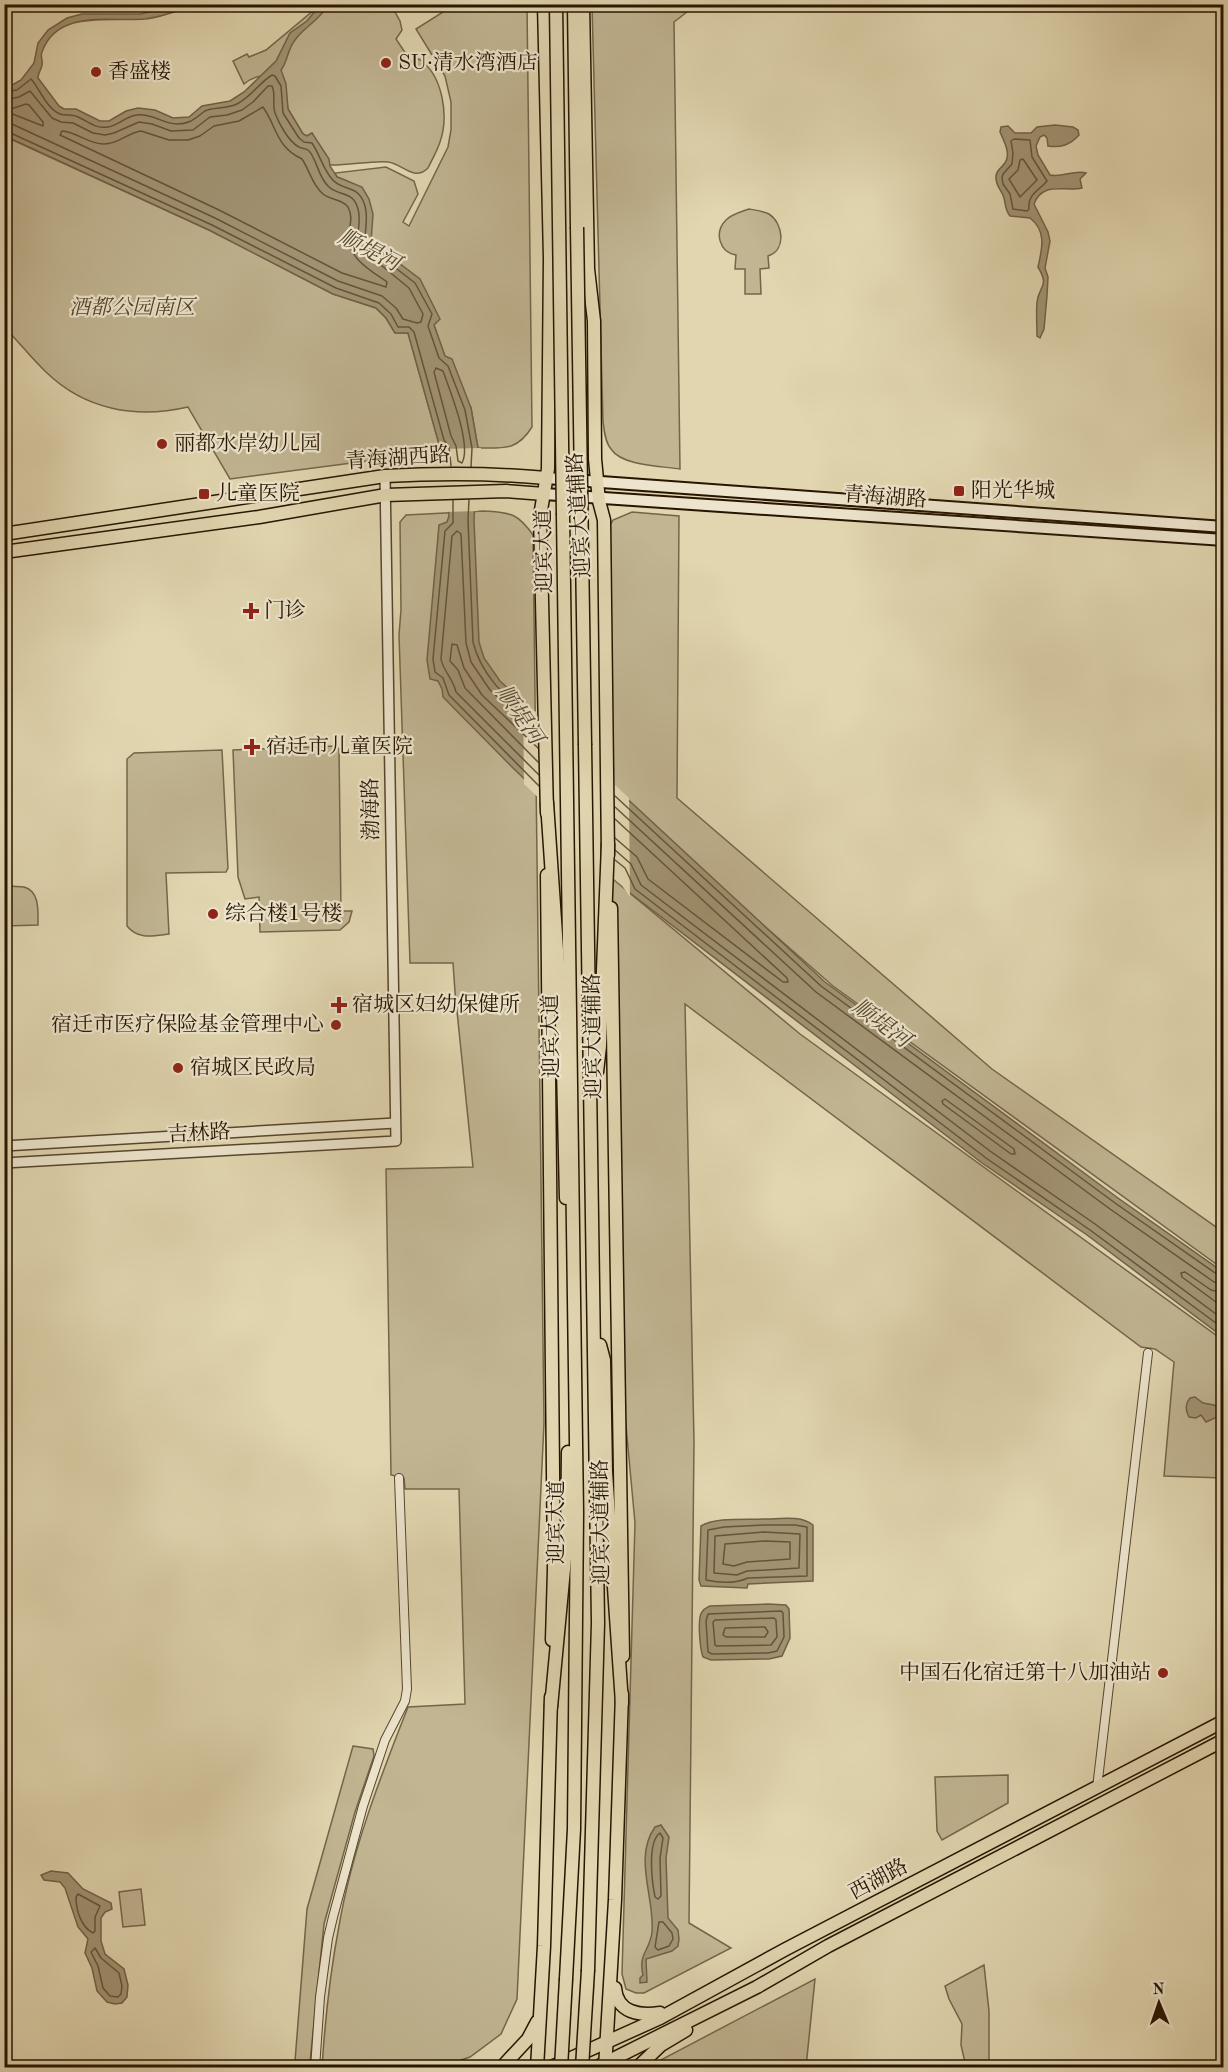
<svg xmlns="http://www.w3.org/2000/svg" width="1228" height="2072" font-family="'Old Standard TT','Noto Serif SC',serif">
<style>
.green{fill:#c1b592;stroke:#746549;stroke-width:1.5}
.water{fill:#a29474;stroke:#716146;stroke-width:1.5}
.pier{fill:#e1d6b0}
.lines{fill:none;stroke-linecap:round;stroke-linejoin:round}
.shore{stroke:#64543a;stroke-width:1.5}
.minor-casing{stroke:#56452c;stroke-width:10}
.tertiary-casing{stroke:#56452c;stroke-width:12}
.secondary-casing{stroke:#271500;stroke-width:14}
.primary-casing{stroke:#271500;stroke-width:15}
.trunk-casing{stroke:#271500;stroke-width:15}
.minor{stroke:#ece4cc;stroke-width:8}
.tertiary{stroke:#ece4cc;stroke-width:9}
.secondary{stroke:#ece4cc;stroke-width:10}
.primary{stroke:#e1d6b0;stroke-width:12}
.trunk{stroke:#e1d6b0;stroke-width:12}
.trunk-bridge-casing{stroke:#271500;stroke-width:15;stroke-linecap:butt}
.trunk-bridge{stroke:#e1d6b0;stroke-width:12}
.poi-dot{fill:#8f2418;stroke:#ece4cc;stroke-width:2}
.labels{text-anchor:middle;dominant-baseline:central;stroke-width:4.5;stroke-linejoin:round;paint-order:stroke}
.poi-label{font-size:21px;fill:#271500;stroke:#ece4cc;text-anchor:start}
.park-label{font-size:21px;font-style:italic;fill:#55452c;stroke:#ece4cc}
.street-label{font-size:21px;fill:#271500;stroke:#ece4cc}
.water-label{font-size:22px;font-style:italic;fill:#58482e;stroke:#ece4cc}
</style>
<rect width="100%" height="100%" fill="#e1d6b0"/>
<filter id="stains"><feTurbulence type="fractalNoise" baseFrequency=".00333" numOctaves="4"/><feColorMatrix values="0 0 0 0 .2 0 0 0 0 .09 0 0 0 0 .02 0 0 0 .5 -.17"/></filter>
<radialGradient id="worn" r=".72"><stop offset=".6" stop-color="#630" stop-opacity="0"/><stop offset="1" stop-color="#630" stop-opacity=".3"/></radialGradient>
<g class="green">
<path d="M320,5H391L400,21L402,30L396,39L412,63L419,59C443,75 449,116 440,142C437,151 432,160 428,168C414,182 403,164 388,162C374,160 346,166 329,165L312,133L307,136L303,134L288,109L284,79C267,77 258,72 244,84L233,61L247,54L249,57L266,50Z"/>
<path d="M454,5H527L532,427C517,451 504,448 478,448L471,408L448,358L445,357L434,325L436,320L385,253L371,242C367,204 380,192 337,177L335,173L386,167L414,181L418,194L403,222L409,226L448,147L451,130V102L445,76L416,29Z"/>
<path d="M592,5H696L674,22L680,469C661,466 622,466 611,449C605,442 604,430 603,421Z"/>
<path d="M4,136L209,230L333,294L376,308L386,318L395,333H408L439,444L443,449H432V455L390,458L230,479L188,407C136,419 85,410 46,372C31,358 19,342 5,328Z"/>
<path d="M749,209C755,210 763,211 769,214C783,223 787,250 768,256L769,268L760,269L761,294H745V269H735L736,255C719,252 714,232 726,220C732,214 741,212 749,209Z"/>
<path d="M484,511C510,513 517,512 533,535L544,1423L517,1999L501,2034L470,2057L440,2067L322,2068C325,2020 330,1973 339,1926C352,1850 380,1778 408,1707L465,1704L459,1489H405L404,1478L391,1475L386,1169L473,1167L455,992L453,963H410L399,635L401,610L400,522L406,515Z"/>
<polygon points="632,512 679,516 677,798 992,1069 1223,1232 1223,1269 833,986 607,789 604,535 613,520"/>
<polygon points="336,746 339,749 341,911 352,911 349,922 340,930 260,932 259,897 245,899 238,877 233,750"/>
<path d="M222,750L228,868L226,872L166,873L169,934C153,936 138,940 127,926V759L134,753Z"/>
<polygon points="614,880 800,1034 1224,1341 1223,1478 1164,1476 1174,1362 1155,1349 1141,1347 685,1004 694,1442 689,1923 731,1948 644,1993 636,1993 626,1989 622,1974 635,1523 616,1318 608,887"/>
<path d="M5,885C11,887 18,886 24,887C40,891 38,912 38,925L5,926Z"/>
<polygon points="353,1746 373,1749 374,1756 355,1812 324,1924 310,2062 295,2061 307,1909"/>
<polygon points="1008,1775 1008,1803 942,1840 937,1831 935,1777"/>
<polygon points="141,1889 145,1925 123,1927 119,1892"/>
<polygon points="984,1965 989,2011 989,2067 966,2067 961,2045 962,2024 949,1999 945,1986"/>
<polygon points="815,1979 806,2067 651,2067 655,2063"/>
</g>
<g class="water">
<path d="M180,5H194C178,11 162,17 145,19C110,22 57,9 42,52C40,56 43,60 42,65C41,70 38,73 38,78L59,106L64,109H76L100,121H109L126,111L138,108L155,110L173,118L189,117L202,106L230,101L244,92L276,61L290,33L307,21L320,5H328C319,21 305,26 295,40C287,50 288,61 281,70L286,84L288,109L303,134L307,136L312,133L329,159L330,166L337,177L362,187L369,199L373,214L371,242L420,279L440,319L434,325L445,356L452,359L471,408L478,448L474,520L479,642L484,658L500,681L825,982L1118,1198L1223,1272V1337L1087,1235L982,1163L630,893L620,871L513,768L443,697L442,689L438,681L430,679L427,660L439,525L447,522L449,516L443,449L439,444L408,333H395L386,318L376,308L333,294L209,230L5,136L4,87L14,84L21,80L34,63L38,43L48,30L67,18L82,14H140Z"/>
<path d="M1055,125L1073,127L1078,130L1079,135C1070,145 1061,148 1048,146L1047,138L1044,135L1040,137L1036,146L1038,155L1050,175C1063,178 1074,169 1086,173L1080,179L1082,188C1064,192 1043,181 1034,204L1048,232L1050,241L1045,268L1048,277L1047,296L1044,329L1040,338L1037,336C1037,325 1036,313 1037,302C1039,285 1050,287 1038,267C1042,249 1047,231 1030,218L1010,216C1005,210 1006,206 1004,198C1002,190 995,186 996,176C997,169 1001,169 1004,164C1012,155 1004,141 1000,132L1001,127L1008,126L1015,133H1031L1037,127Z"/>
<path d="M1195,1397L1203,1403L1214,1405L1217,1407V1417L1206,1422L1201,1415L1196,1418L1189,1417C1185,1410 1185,1404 1190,1398Z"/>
<path d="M764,1519C779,1519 801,1515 813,1525V1581L748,1584L747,1588L701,1586L699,1580L701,1526C715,1517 747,1520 764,1519Z"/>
<path d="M768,1604L786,1605L789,1609L790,1638L782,1656L769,1659L711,1660L703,1657C700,1649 697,1618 702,1612C704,1608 706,1608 710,1606Z"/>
<path d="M661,1825L669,1837L666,1858L668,1918L678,1930L679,1939L678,1946L672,1951L646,1959L647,1982L640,1983V1978L643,1975C638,1953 650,1951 652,1932C655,1898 633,1858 655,1827Z"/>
<polygon points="51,1871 68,1873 83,1889 111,1903 112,1909 105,1912 101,1918 101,1941 105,1954 124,1969 128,1985 127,1997 122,2003 115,2004 107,2002 97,1991 92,1968 85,1953 88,1939 78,1927 65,1888 60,1882 44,1880 41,1875"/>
</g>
<g class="pier">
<polygon points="481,448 478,511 445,512 440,449"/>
<polygon points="523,700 629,798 630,897 623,887 618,873 524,784"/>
</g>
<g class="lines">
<g class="shore">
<path d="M4,92L17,90L31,79C40,89 46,108 60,114C66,116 73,114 78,117C89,122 96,129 108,127C119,125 126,116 137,115C152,113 163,124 177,124C191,124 195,118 205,111C212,107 227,109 237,104C251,97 259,83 272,75L275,76L281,86L283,113L299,138L304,142L312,143C320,155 323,169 332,179C341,191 357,184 364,203C370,218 363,231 366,245L415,283L432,314L428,326L439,358L448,366L465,410L472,448L471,467"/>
<path d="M4,100L19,97L30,91L52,118L61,122L73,123L93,133L105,135L114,133L139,122L152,124L171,131L193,130L210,117L227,115L242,110L253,102L268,86H272C276,94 272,104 275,113C279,124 289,142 299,147C302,149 305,148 308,150C316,156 318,177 328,186C337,196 352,191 357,206C363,220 355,233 359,247L409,288L423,314L421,322L417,323L403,319L396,308L382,296L338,281L215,218L12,124L4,123"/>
<polygon points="26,104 29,105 43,122 43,126 10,113 11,109"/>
<path d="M263,107C277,127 276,147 302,159C310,171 312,185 323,194C330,200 343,199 348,207C353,216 350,224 349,234C346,257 370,270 387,282L386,287L342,273L219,210L60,135L62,131C77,132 88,144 104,144C119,144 127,133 141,131L169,140H188L200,136L214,126L239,121Z"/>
<polyline points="4,130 212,225 336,288 379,303 391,314 398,327 409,327 414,332 444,440 449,447 451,466"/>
<path d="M1014,139L1030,140L1032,157L1047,181C1040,190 1027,194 1029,209L1027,211L1013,209L1010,194L1003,184L1002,178L1003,174L1012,164L1013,153L1011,141Z"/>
<polygon points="1023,159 1037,180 1020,197 1009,179 1018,170 1020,160"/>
<path d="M436,368L443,371C450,391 472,445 462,463L458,461L456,446L451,436L434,372Z"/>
<polyline points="453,500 453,523 445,531 433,659 435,672 443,678 449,695 539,786"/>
<path d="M469,500L468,520L473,642C482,679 511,701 537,725"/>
<path d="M538,735L490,690L471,662L466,643L461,534L457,531L452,536L441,659C443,671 453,678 456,692L539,775"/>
<polyline points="538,748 482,695 464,668 457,645 452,644 450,661 458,670 465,688 538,762"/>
<polyline points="615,796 821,986 1115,1203 1218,1275 1224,1276"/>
<polyline points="615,807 816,992 1110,1209 1214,1282 1224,1284"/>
<polyline points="615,819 787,978 788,982 783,982 648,879 637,857 615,838"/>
<polyline points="615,850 631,864 641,885 990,1151 1095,1224 1224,1320"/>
<polyline points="615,860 625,868 635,889 986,1158 1090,1230 1224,1329"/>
<polygon points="945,1099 1014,1149 1015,1154 1011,1154 943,1104 942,1101"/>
<polyline points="1224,1293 1211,1290 1185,1272 1181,1273 1182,1277 1224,1308"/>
<path d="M764,1525H795L807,1527V1576L748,1578C735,1584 720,1583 706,1580L708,1530L724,1527Z"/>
<polygon points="764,1532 800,1534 799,1568 747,1571 737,1575 714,1573 715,1536"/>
<polygon points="765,1541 790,1542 790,1559 747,1562 734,1566 723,1564 725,1544"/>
<polygon points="781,1611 783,1613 784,1637 777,1651 768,1653 712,1654 708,1652 706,1621 708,1614"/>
<polygon points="774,1618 776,1620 777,1637 771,1645 717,1646 715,1645 713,1622 715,1620"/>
<polygon points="765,1627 768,1632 765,1637 726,1637 723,1635 725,1628"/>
<path d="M660,1833L663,1838L660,1858L661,1896L658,1899L655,1897C652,1882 647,1842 660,1833Z"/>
<path d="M78,1894L100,1906L95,1917V1931L93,1933C81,1927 76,1910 76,1897Z"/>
<polygon points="659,1922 663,1922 672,1933 673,1939 669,1946 658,1950 655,1947"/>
<polygon points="95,1948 101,1958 119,1973 122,1986 121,1994 118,1997 110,1996 103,1988 98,1966 91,1952"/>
</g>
<g class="minor-casing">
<g id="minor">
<polyline points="1097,1788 1148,1353"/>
<polyline points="315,2068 320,1997 328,1938 333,1917 363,1806 385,1740 405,1701 407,1689 399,1478"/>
</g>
</g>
<g class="tertiary-casing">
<g id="tertiary">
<polyline points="4,1146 395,1123"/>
<polyline points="4,1163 396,1141 385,476"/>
</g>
</g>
<g class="secondary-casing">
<g id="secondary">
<polyline points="546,478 1224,527"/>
<polyline points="544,494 1224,540"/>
</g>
</g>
<g class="primary-casing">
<g id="primary">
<polyline points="544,4 550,258 548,469 540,516 547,813"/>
<polyline points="583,4 588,269 594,321 595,459 599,501 604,520 608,855"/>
<path d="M4,534L385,476C439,473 492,473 546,478"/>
<polyline points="4,552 259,517 386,495 506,491 544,494"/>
<polyline points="547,875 554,1570 552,1640"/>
<polyline points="611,908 623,1656"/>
<path d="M615,1988C617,2013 640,2016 660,2013"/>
<polyline points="501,2068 528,2039 537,2022"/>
<polyline points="537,2068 544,1946 551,1697"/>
<polyline points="549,2068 660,2018 786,1949 1224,1721"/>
<polyline points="595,2068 757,1987 828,1946 1224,1740"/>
<polyline points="605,2068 615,1900 622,1694"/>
<polyline points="637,2068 661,2045 686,2030"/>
</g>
</g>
<g class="trunk-casing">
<g id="trunk">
<polyline points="574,4 577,227"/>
<polyline points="563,515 577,1513 574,1829 566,1979"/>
<polyline points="585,745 598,1623 588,1970"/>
<polyline points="547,803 562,1023 566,1198"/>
<polyline points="597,1072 600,1046 608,844"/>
<polyline points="600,1345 604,1360 606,1472 622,1703"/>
<polyline points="551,1707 567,1537 568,1452"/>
</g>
</g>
<use href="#minor" class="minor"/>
<use href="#tertiary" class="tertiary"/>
<use href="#secondary" class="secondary"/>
<use href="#primary" class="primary"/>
<use href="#trunk" class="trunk"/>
<g class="trunk-bridge-casing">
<g id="trunk-bridge">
<polyline points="556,4 563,515"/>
<polyline points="577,227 585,745"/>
<polyline points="561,2068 566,1979"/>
<polyline points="582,2068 588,1970"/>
</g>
</g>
<use href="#trunk-bridge" class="trunk-bridge"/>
</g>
<g class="poi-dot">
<circle cx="386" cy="63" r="6"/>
<circle cx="96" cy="72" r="6"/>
<circle cx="162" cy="444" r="6"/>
<rect x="953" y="485" width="12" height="12" rx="3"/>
<rect x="198" y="488" width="12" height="12" rx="3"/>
<path d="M248 602h6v6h6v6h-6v6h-6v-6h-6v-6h6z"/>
<path d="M249 738h6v6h6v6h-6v6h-6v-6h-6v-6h6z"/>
<circle cx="213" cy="914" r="6"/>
<path d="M336 996h6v6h6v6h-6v6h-6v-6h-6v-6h6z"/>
<circle cx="336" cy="1025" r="6"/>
<circle cx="178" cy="1068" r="6"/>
<circle cx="1163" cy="1673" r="6"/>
</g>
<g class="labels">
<g class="poi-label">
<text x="398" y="63">SU·清水湾酒店</text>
<text x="108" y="72">香盛楼</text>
<text x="174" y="444">丽都水岸幼儿园</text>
<text x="971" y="491">阳光华城</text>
<text x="216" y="494">儿童医院</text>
<text x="264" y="611">门诊</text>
<text x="266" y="747">宿迁市儿童医院</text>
<text x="225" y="914">综合楼1号楼</text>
<text x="352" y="1005">宿城区妇幼保健所</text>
<text x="324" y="1025" text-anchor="end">宿迁市医疗保险基金管理中心</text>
<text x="190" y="1068">宿城区民政局</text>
<text x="1151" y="1673" text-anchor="end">中国石化宿迁第十八加油站</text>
</g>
<g class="park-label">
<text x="132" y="308">酒都公园南区</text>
</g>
<g class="street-label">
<text transform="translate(398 459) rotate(-4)">青海湖西路</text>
<text transform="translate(885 498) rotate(4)">青海湖路</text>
<text transform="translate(580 515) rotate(-94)">迎宾大道辅路</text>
<text transform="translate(545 551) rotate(-91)">迎宾大道</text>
<text transform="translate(372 809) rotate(-91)">渤海路</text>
<text transform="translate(552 1036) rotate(-91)">迎宾大道</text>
<text transform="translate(594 1036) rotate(-91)">迎宾大道辅路</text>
<text transform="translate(199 1134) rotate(-3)">吉林路</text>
<text transform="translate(557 1522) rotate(-90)">迎宾大道</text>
<text transform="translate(602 1522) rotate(-91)">迎宾大道辅路</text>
<text transform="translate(879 1880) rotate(-28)">西湖路</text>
</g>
<g class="water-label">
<text transform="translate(369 251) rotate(27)">顺堤河</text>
<text transform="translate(519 715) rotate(56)">顺堤河</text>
<text transform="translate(881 1024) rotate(36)">顺堤河</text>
</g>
</g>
<rect width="1228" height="2072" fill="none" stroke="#e1d6b0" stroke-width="24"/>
<rect x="6" y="6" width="1216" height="2060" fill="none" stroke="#271500" stroke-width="3"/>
<rect x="12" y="12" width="1204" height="2048" fill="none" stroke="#271500" stroke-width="1.5"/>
<g transform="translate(1159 2003) rotate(358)" stroke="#ece4cc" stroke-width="4.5" paint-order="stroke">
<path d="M0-4.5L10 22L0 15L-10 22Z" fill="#271500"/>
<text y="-9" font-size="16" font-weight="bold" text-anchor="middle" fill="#271500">N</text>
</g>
<rect width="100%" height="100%" filter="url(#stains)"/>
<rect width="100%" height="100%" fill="url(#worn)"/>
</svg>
